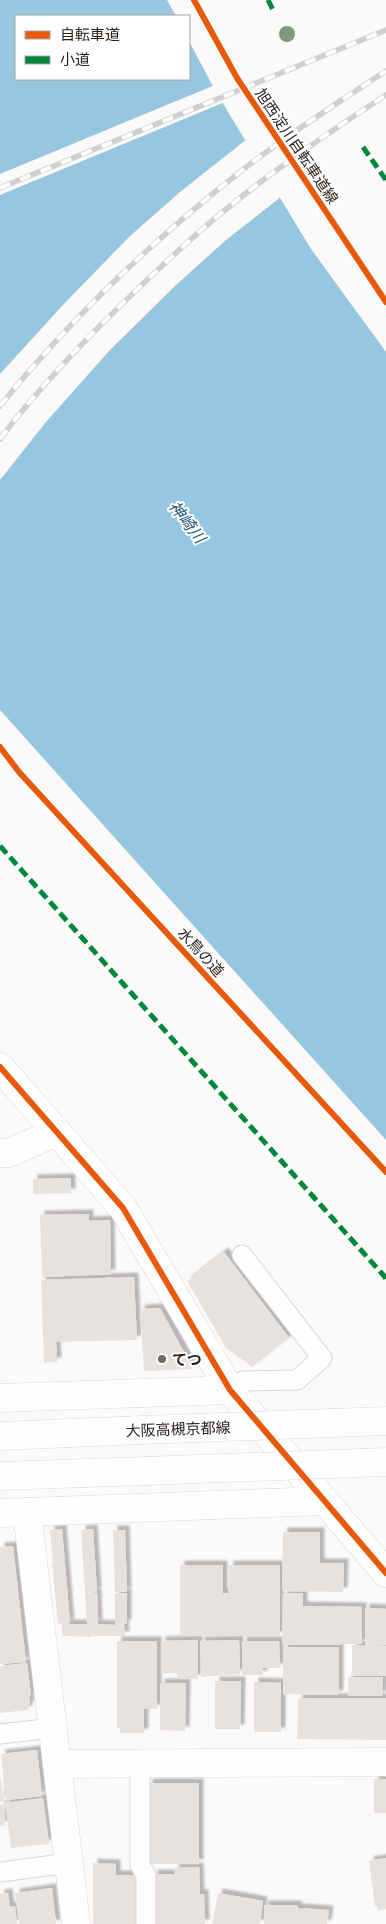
<svg xmlns="http://www.w3.org/2000/svg" width="386" height="1924" font-family="Arial,'Noto Sans JP',sans-serif">
<style>
.water{fill:#96c6e0}
.pier{fill:#fcfaf8}
.building{fill:#e7e2e0;filter:url(#shadow)}
.lines{fill:none;stroke-linecap:round;stroke-linejoin:round}
.service-casing{stroke:#dbd6d3;stroke-width:21}
.minor-casing{stroke:#dbd6d3;stroke-width:29}
.primary-casing{stroke:#dbd6d3;stroke-width:29}
.service{stroke:#fffefe;stroke-width:19}
.minor{stroke:#fffefe;stroke-width:28}
.primary{stroke:#fffefe;stroke-width:28}
.rail-casing{stroke:#d2d0cf;stroke-width:5.5}
.rail{stroke:#fff;stroke-width:4;stroke-dasharray:11;stroke-linecap:butt}
.primary-bridge-casing{stroke:#dbd6d3;stroke-width:29;stroke-linecap:butt}
.primary-bridge{stroke:#fffefe;stroke-width:28}
.quiet{stroke:#00873e;stroke-width:5;stroke-dasharray:10 5;stroke-linecap:butt}
.cycleway-casing{stroke:#fff;stroke-width:9}
.cycleway{stroke:#e8590c;stroke-width:6}
.tree{fill:#7d9a7f}
.poi-dot{fill:#706b67;stroke:#fff;stroke-width:2}
.labels{text-anchor:middle;dominant-baseline:central;stroke-width:4;stroke-linejoin:round;paint-order:stroke}
.street-label{font-size:15px;fill:#251e19;stroke:#fff}
.poi-label{font-size:15px;font-weight:bold;fill:#251e19;stroke:#fff;text-anchor:start}
.water-label{font-size:16px;font-style:italic;fill:#255a75;stroke:#fff}
</style>
<defs>
<filter id="shadow"><feDropShadow dx="4.5" dy="-4.5" stdDeviation="1" flood-color="#0004"/></filter>
</defs>
<rect width="100%" height="100%" fill="#fcfaf8"/>
<polygon class="water" points="0,0 167,0 176,16 16,16 16,79 189,79 189,41 216,92 311,249 386,352 386,1140 0,710"/>
<g class="pier">
<polygon points="215,85 225,102 0,195 0,174"/>
<polygon points="247,139 282,196 226,240 176,285 109,351 46,422 0,480 0,374 62,306 129,237 180,192"/>
</g>
<g class="building">
<polygon points="71,1178 71,1193 33,1194 33,1179"/>
<polygon points="89,1214 89,1221 110,1220 111,1274 42,1277 40,1215"/>
<polygon points="224,1252 289,1338 252,1367 226,1348 187,1281"/>
<polygon points="134,1277 137,1340 56,1342 57,1362 44,1363 41,1280"/>
<polygon points="160,1308 193,1369 144,1371 140,1309"/>
<polygon points="62,1529 70,1623 58,1624 52,1562 61,1561 53,1561 50,1530"/>
<polygon points="93,1529 97,1592 85,1593 81,1530"/>
<polygon points="113,1530 125,1530 127,1592 115,1592"/>
<polygon points="283,1532 320,1532 320,1563 344,1563 343,1592 282,1591"/>
<polygon points="13,1546 26,1662 0,1664 0,1547"/>
<polygon points="180,1565 223,1565 223,1593 228,1593 228,1619 229,1565 280,1565 280,1636 180,1636"/>
<polygon points="85,1593 97,1593 98,1624 93,1623 92,1637 62,1636 62,1624 87,1624"/>
<polygon points="115,1593 127,1593 127,1624 124,1624 125,1636 93,1636 93,1624 115,1625"/>
<polygon points="283,1593 303,1593 303,1606 362,1607 362,1644 342,1644 342,1645 282,1645"/>
<polygon points="365,1608 386,1609 386,1645 371,1646 386,1646 386,1676 352,1676 352,1645 365,1646"/>
<polygon points="198,1640 198,1679 177,1679 177,1673 161,1673 161,1641"/>
<polygon points="239,1640 240,1674 201,1677 200,1641"/>
<polygon points="117,1641 157,1641 157,1709 144,1709 144,1733 120,1733 120,1728 117,1728"/>
<polygon points="242,1641 279,1641 280,1668 263,1668 263,1675 242,1675"/>
<polygon points="283,1647 339,1647 339,1695 283,1694"/>
<polygon points="27,1663 31,1696 29,1696 30,1705 28,1705 28,1710 0,1713 0,1666"/>
<polygon points="348,1677 383,1677 382,1696 348,1696"/>
<polygon points="215,1681 241,1681 240,1729 215,1729"/>
<polygon points="254,1682 281,1683 281,1732 254,1732"/>
<polygon points="160,1683 186,1683 185,1731 160,1730"/>
<polygon points="298,1698 386,1698 386,1740 297,1739"/>
<polygon points="37,1750 42,1796 6,1800 1,1754"/>
<polygon points="0,1776 4,1801 0,1802"/>
<rect x="374" y="1779" width="12" height="34"/>
<rect x="148" y="1783" width="51" height="81"/>
<polygon points="43,1798 49,1844 11,1848 5,1803"/>
<polygon points="3,1804 5,1825 0,1826 0,1805"/>
<polygon points="386,1858 386,1909 378,1911 377,1906 375,1906 369,1861"/>
<polygon points="93,1863 116,1864 116,1875 139,1875 139,1924 93,1924"/>
<polygon points="199,1867 200,1894 204,1894 205,1924 155,1924 153,1874 174,1874 175,1868"/>
<polygon points="52,1888 56,1924 19,1924 15,1893"/>
<polygon points="8,1893 10,1907 15,1906 17,1924 0,1924 0,1894"/>
<polygon points="218,1893 263,1901 260,1924 212,1924"/>
<polygon points="264,1905 297,1905 298,1908 329,1910 327,1924 264,1924"/>
</g>
<g class="lines">
<g class="service-casing">
<g id="service">
<polyline points="230,1390 243,1381 297,1380 322,1358 242,1255"/>
<polyline points="0,1734 53,1728"/>
<polyline points="140,1763 140,1865 146,1875 146,1924"/>
<polyline points="0,1872 69,1863"/>
</g>
</g>
<g class="minor-casing">
<g id="minor">
<polyline points="0,1067 123,1208 230,1390 386,1573"/>
<polyline points="0,1153 9,1153 56,1132"/>
<polyline points="0,1398 230,1390"/>
<polyline points="27,1512 76,1924"/>
<polyline points="0,1513 324,1501"/>
<polyline points="57,1764 386,1762"/>
</g>
</g>
<g class="primary-casing">
<g id="primary">
<polyline points="0,1436 142,1430"/>
<polyline points="0,1476 145,1471"/>
</g>
</g>
<use href="#service" class="service"/>
<use href="#minor" class="minor"/>
<use href="#primary" class="primary"/>
<g class="rail-casing">
<g id="rail">
<polyline points="0,188 386,30"/>
<path d="M0,406C72,317 155,238 245,168C290,133 339,102 386,71"/>
<path d="M0,439C43,382 92,332 144,283C180,248 218,214 258,184C300,152 343,123 386,95"/>
</g>
</g>
<use href="#rail" class="rail"/>
<g class="primary-bridge-casing">
<g id="primary-bridge">
<polyline points="142,1430 386,1421"/>
<polyline points="145,1471 386,1462"/>
</g>
</g>
<use href="#primary-bridge" class="primary-bridge"/>
<g class="quiet">
<polyline points="268,0 274,12"/>
<polyline points="363,147 386,180"/>
<polyline points="0,846 385,1277 386,1281"/>
</g>
<g class="cycleway-casing">
<g id="cycleway">
<polyline points="194,0 237,78 386,302"/>
<polyline points="0,747 19,772 386,1172"/>
<polyline points="0,1067 123,1208 230,1390 386,1573"/>
</g>
</g>
<use href="#cycleway" class="cycleway"/>
</g>
<circle class="tree" cx="287" cy="34" r="8"/>
<circle class="poi-dot" cx="162" cy="1359" r="5"/>
<g class="labels">
<g class="street-label">
<text transform="translate(297 146) rotate(56)">旭西淀川自転車道線</text>
<text transform="translate(201 952) rotate(48)">水鳥の道</text>
<text transform="translate(178 1429) rotate(-2)">大阪高槻京都線</text>
</g>
<g class="poi-label">
<text x="172" y="1359">てつ</text>
</g>
<g class="water-label">
<text transform="translate(187 522) rotate(52)">神崎川</text>
</g>
</g>
<rect x="15" y="15" width="175" height="65" fill="#ffffff" stroke="#a8a5a3"/>
<rect x="25" y="31" width="25" height="8" fill="#e8590c" stroke="#a8a5a3"/>
<text x="60" y="40" font-size="15" fill="#251e19">自転車道</text>
<rect x="25" y="56" width="25" height="8" fill="#00873e" stroke="#a8a5a3"/>
<text x="60" y="65" font-size="15" fill="#251e19">小道</text>
</svg>
